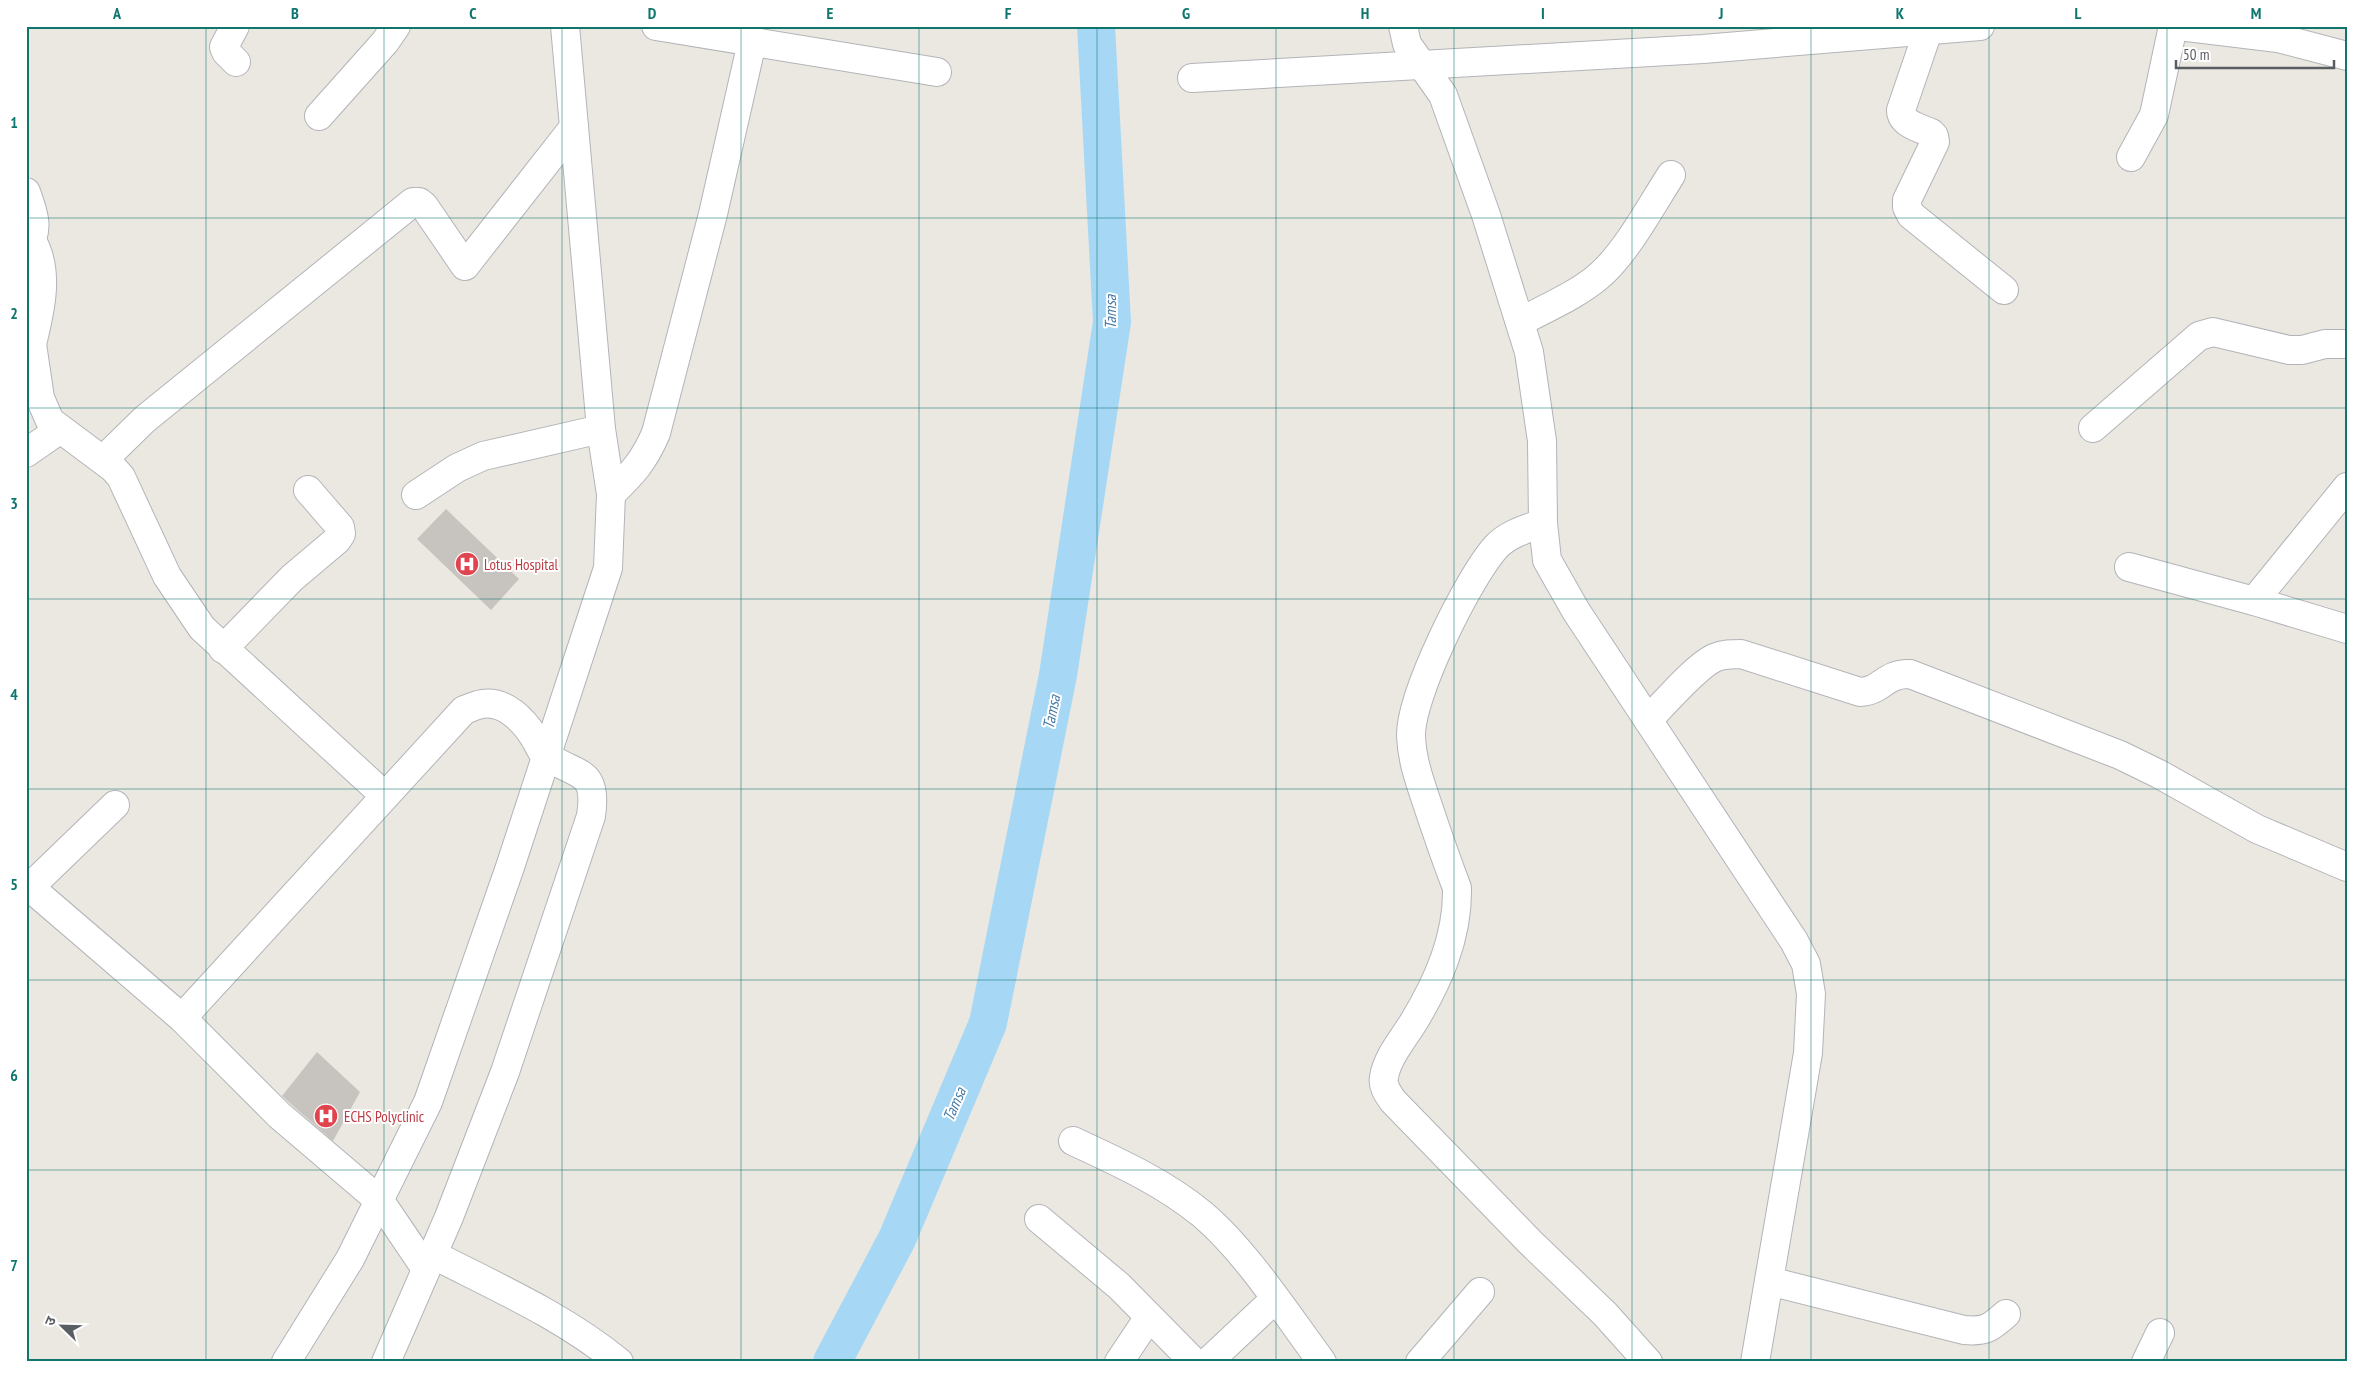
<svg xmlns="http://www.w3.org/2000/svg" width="2373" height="1388" font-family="'PT Sans Narrow','Noto Sans Devanagari',sans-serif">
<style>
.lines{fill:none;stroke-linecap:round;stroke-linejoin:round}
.river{stroke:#a6d8f6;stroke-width:38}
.building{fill:#c7c3be}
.minor-casing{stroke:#b2b4b8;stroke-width:30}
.minor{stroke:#fff;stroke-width:28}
.grid{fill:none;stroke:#0f766e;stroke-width:1;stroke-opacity:0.55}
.labels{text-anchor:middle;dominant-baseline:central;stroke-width:4;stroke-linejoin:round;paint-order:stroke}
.health-label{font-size:15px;fill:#be3a42;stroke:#fff;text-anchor:start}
.water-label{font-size:16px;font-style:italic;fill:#467aa6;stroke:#fff}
.neatline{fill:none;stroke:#0f766e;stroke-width:2}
.grid-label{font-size:16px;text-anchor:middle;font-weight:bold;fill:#0f766e}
</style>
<rect width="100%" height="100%" fill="#ebe8e1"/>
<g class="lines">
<polyline class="river" points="832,1362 897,1239 988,1023 1058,675 1112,322 1096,26"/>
</g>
<g class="building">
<polygon points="446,509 519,579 491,610 417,539"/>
<polygon points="317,1052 360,1092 333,1141 282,1096"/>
</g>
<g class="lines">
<g class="minor-casing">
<g id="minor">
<polyline points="235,26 224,47 226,52 236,62"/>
<polyline points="656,26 937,72"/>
<polyline points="1403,26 1407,44 1443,95 1486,215 1529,352 1542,441 1543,523 1547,560 1576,611 1794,941 1806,964 1811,994 1808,1053 1755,1362"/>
<polyline points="2179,26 2278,38 2347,56"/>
<path d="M1928,31L1901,110C1901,124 1920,128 1931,133L1934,136L1935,142L1907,200V207L1911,215L2004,290"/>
<polyline points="1192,78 1703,49 1980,26"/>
<polyline points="319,116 385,42 396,26"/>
<polyline points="2131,157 2154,115 2173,26"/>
<path d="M26,192C33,212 41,230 26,248"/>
<path d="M1520,322C1546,308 1577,295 1599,276C1626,253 1651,206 1671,175"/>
<polyline points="26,342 32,344 40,398 50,421 113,468 121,477 167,576 202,628 384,795"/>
<path d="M32,344C40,312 50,271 32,241"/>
<polyline points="2093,428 2199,336 2213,332 2289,350 2302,350 2325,344 2347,344"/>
<polyline points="26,453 59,430"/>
<polyline points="103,460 145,419 413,202 419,202 424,206 465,266 574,127"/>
<polyline points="2347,487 2254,601 2347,629"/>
<path d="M611,494C633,473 644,461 656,433L713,214L752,42"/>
<polyline points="416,495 457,468 483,456 601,429"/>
<path d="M1543,523C1526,529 1508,534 1496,547C1468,578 1410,696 1411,736C1412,762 1421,785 1429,809C1438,836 1447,862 1457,888C1458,937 1438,982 1413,1023C1403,1039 1387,1058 1384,1077C1382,1086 1388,1094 1393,1101L1530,1242L1605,1314L1648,1362"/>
<polyline points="2129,567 2254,601"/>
<polyline points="223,649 292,578 337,540 341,534 340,527 308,490"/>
<path d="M1648,720C1665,703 1694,668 1714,658C1723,654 1732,654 1741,654L1860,692C1882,691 1885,673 1910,674L2120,755L2159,774L2257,829L2347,867"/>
<polyline points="26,884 182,1018 279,1115 380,1201 426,1269"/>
<polyline points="30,887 115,805"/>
<path d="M182,1018L464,710C470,708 476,705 482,704C505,700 524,721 534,737C538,743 541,753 547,756C577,777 598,768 591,816L505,1072L449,1217L386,1362"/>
<path d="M1073,1141C1118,1162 1163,1182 1202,1214C1246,1251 1287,1315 1322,1362"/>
<polyline points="1039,1219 1119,1286 1194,1362"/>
<path d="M432,1254C496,1287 563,1316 619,1362"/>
<path d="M1769,1281L1964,1330C1986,1332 1990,1328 2006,1314"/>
<polyline points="286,1362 350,1259 428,1102 510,867 608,568 611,494 601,429 565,26"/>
<polyline points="1119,1362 1149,1317"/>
<polyline points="1208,1362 1275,1299"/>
<polyline points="1420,1362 1480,1292"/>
<polyline points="2146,1362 2160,1333"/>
</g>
</g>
<use href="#minor" class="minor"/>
</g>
<path class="grid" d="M206,26V1362M384,26V1362M562,26V1362M741,26V1362M919,26V1362M1097,26V1362M1276,26V1362M1454,26V1362M1632,26V1362M1811,26V1362M1989,26V1362M2167,26V1362M26,218H2347M26,408H2347M26,599H2347M26,789H2347M26,980H2347M26,1170H2347"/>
<defs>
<g id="hospital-disc" transform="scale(1.25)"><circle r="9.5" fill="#e0444e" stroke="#fff"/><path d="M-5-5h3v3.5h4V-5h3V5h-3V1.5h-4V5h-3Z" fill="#fff"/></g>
</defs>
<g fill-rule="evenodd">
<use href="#hospital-disc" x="467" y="564"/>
<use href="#hospital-disc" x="326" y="1116"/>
</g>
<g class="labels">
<g class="health-label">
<text x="484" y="564">Lotus Hospital</text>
<text x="344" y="1116">ECHS Polyclinic</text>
</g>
<g class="water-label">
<text transform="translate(1110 312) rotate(-90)">Tamsa</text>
<text transform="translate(1051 712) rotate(-79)">Tamsa</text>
<text transform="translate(954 1104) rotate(-67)">Tamsa</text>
</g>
</g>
<rect width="2373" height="1388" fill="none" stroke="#ffffff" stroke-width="55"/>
<g transform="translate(62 1326) rotate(293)" stroke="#ffffff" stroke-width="4" paint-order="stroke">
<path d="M0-4L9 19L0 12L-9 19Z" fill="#5a5d61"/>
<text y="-8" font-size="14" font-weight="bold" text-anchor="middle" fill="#5a5d61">उ</text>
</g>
<path d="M2176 60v8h158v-8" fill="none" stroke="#5a5d61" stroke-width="2.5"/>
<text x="2183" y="60" font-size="15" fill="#5a5d61" stroke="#ffffff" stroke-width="4" paint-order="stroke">50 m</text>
<rect x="28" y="28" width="2318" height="1332" class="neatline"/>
<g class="grid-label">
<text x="117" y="19">A</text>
<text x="295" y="19">B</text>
<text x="473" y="19">C</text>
<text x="652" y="19">D</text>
<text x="830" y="19">E</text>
<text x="1008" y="19">F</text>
<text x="1186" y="19">G</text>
<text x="1365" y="19">H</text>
<text x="1543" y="19">I</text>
<text x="1721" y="19">J</text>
<text x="1900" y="19">K</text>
<text x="2078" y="19">L</text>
<text x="2256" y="19">M</text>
<text x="14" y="128">1</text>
<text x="14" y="319">2</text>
<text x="14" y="509">3</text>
<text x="14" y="700">4</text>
<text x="14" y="890">5</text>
<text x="14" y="1081">6</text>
<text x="14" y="1271">7</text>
</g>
</svg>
